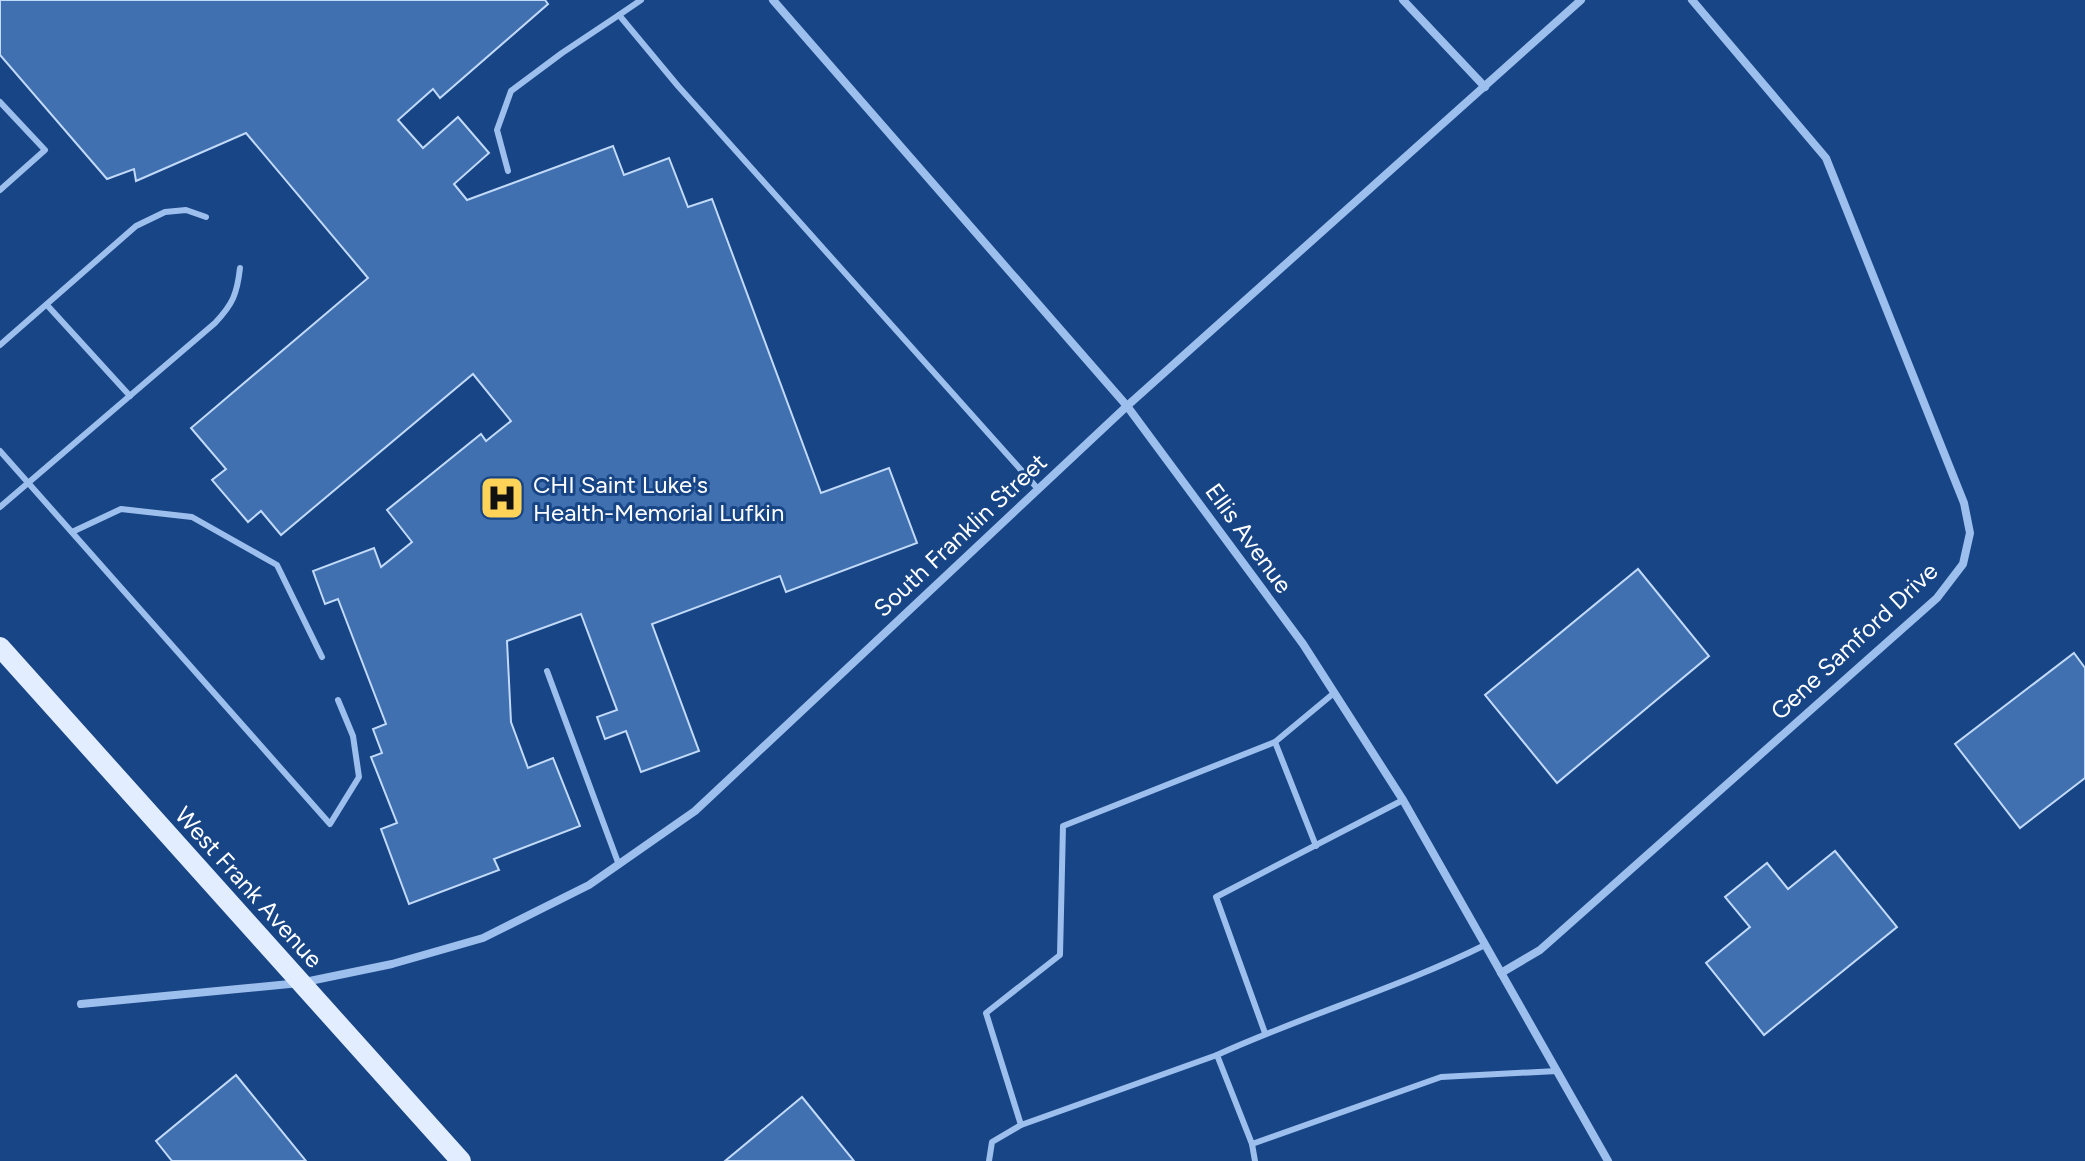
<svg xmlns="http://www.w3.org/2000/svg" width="2085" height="1161" font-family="Figtree,sans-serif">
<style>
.building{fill:#4070af;stroke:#c2daf9;stroke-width:2}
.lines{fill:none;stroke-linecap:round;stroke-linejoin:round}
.service{stroke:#9dbfed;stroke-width:6}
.minor{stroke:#9dbfed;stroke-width:8}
.primary{stroke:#e2edff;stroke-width:20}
.labels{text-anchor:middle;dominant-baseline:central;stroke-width:6;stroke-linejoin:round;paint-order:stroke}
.poi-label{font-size:24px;fill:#fff;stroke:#184585;text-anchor:start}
.street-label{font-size:24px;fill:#fff;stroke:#184585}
</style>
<rect width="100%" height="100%" fill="#184585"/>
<g class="building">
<polygon points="0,0 545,0 548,4 440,98 433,89 398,120 423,148 458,117 489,153 454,184 467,200 613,146 624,175 669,158 688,207 712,199 821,493 889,468 917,543 786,592 780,576 652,624 699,751 641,772 626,731 605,739 597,717 617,710 581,614 507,641 511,722 528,768 553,758 580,826 494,859 499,870 409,904 381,829 397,823 371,757 382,753 373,729 386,724 338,599 325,604 313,571 374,548 381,567 412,542 387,510 481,434 486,441 511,421 473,374 281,535 261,511 248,522 212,480 226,469 191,428 368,278 246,133 136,181 134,169 107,179 0,55"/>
<polygon points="1638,569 1709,656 1557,783 1485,695"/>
<polygon points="2074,653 2085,668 2085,778 2020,828 1955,744"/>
<polygon points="1835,851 1897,927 1764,1035 1706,963 1750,927 1725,897 1767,863 1788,889"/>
<polygon points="236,1075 306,1161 172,1161 156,1141"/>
<polygon points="802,1097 854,1161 725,1161"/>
</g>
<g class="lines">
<g class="service">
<polyline points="641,0 619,15 678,86 1038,489"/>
<polyline points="0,102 45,150 0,190"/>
<polyline points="508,171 497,130 511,91 562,53 619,15"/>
<polyline points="47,305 130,396"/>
<polyline points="0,345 136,226 165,212 186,210 206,217"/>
<polyline points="0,451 330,824 359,777 353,736 338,700"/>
<path d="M0,507L215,323C233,304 237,294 240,268"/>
<polyline points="72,532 121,509 192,517 277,565 322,657"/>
<polyline points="547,671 619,865"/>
<polyline points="1316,846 1275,742 1334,693"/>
<path d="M1485,945C1398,988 1305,1015 1217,1055L1252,1144L1441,1077L1557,1071"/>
<polyline points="1265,1033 1216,897 1403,800"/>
<polyline points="1021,1125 986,1013 1060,955 1063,826 1275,742"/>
<polyline points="1252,1144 1255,1161"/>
<polyline points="989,1161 992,1142 1021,1125 1217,1055"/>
</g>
<g class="minor">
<polyline points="773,0 1127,406 1303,644 1403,800 1608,1161"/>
<polyline points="1403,0 1485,87"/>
<polyline points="1501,973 1540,950 1937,598 1963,564 1970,533 1964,503 1826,158 1692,0"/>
<polyline points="81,1004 300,983 392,964 483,938 589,885 695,811 1127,406 1581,0"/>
</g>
<polyline class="primary" points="0,647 461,1161"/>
</g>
<defs>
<g id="hospital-square" transform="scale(2.3)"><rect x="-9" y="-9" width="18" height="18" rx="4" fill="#ffd258" stroke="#184585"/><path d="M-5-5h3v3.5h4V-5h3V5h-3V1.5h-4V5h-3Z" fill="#111"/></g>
</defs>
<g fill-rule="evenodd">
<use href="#hospital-square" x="502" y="498"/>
</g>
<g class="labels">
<g class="poi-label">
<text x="533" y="484">CHI Saint Luke's<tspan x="533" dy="28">Health-Memorial Lufkin</tspan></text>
</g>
<g class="street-label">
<text transform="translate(960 535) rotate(-43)">South Franklin Street</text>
<text transform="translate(1249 538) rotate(54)">Ellis Avenue</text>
<text transform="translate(1854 641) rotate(-43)">Gene Samford Drive</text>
<text transform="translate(249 887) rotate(48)">West Frank Avenue</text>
</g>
</g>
</svg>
